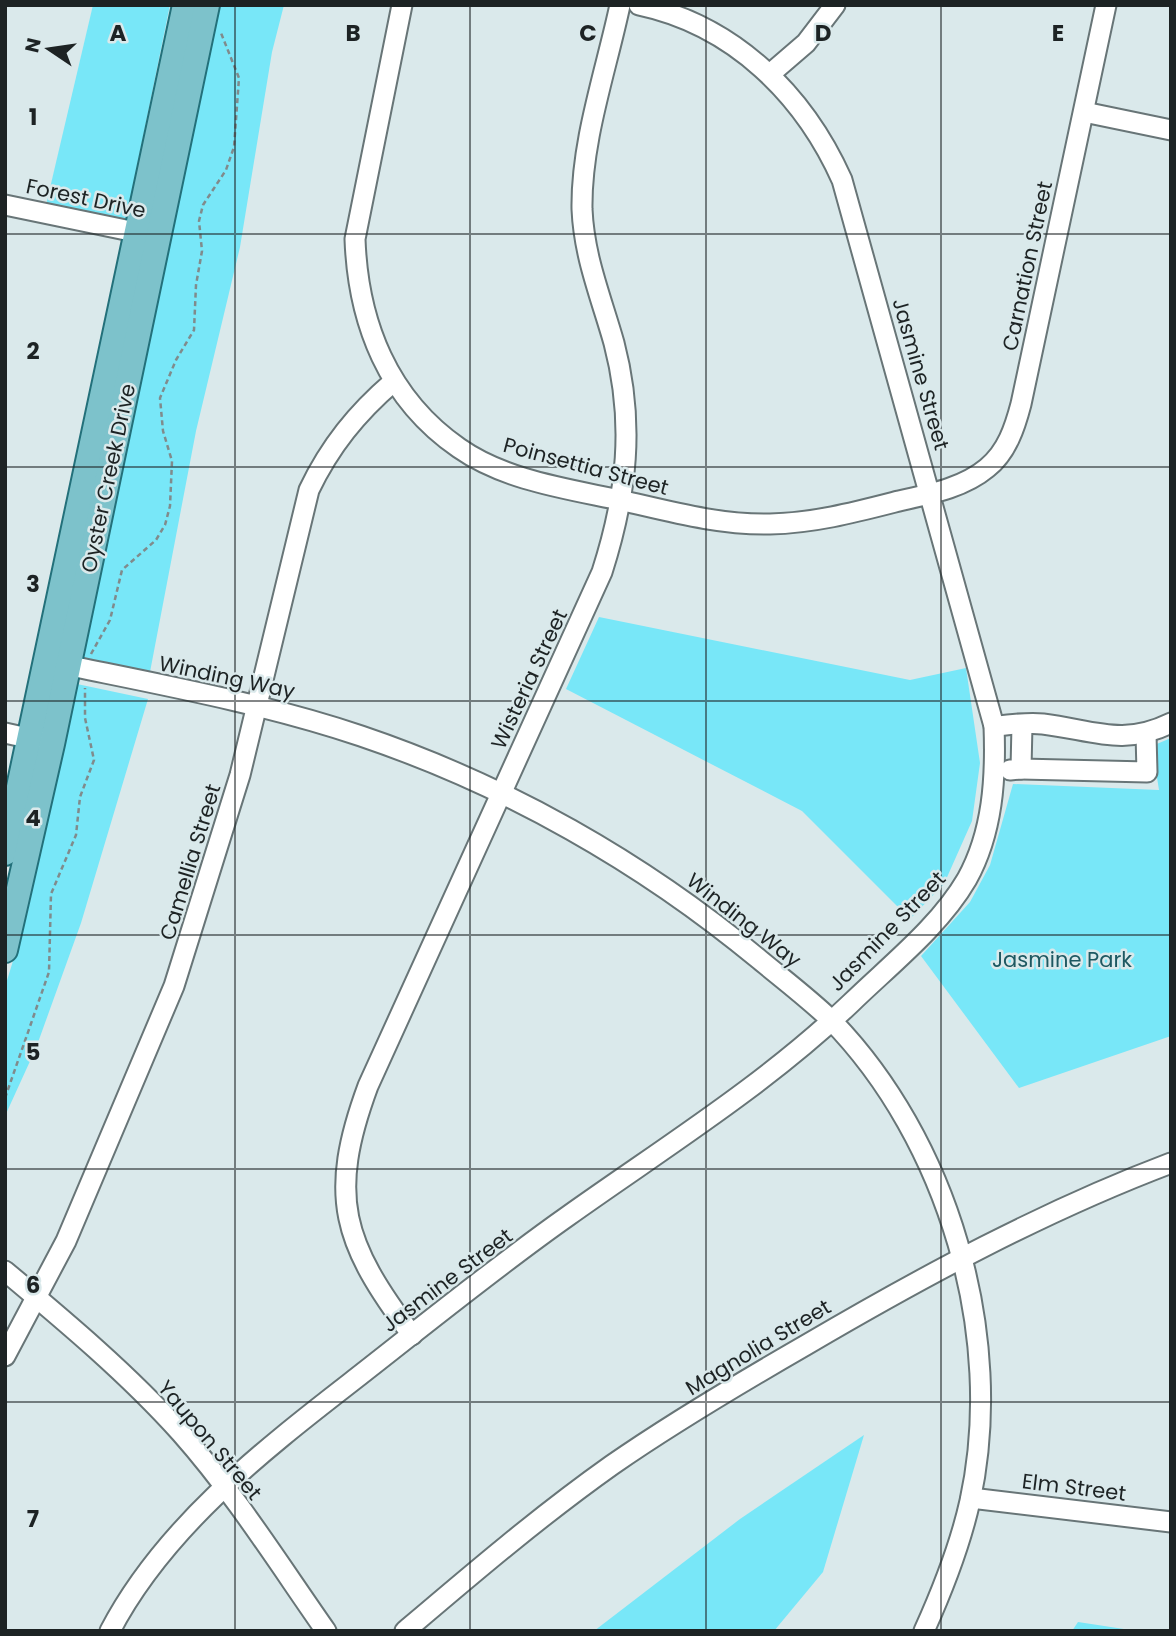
<svg xmlns="http://www.w3.org/2000/svg" width="1176" height="1636" font-family="Poppins,sans-serif">
<style>
.green{fill:#78e7f8}
.lines{fill:none;stroke-linecap:round;stroke-linejoin:round}
.minor-casing{stroke:#687577;stroke-width:23}
.major-casing{stroke:#23707a;stroke-width:28}
.path{stroke:#808b8c;stroke-width:2.5;stroke-dasharray:5 3.5;stroke-linecap:butt}
.minor{stroke:#fff;stroke-width:19}
.major{stroke:#7dc2cb;stroke-width:24}
.grid{fill:none;stroke:#1d2324;stroke-width:2;stroke-opacity:0.55}
.labels{text-anchor:middle;dominant-baseline:central;stroke-width:5;stroke-linejoin:round;paint-order:stroke}
.street-label{font-size:21px;fill:#1d2324;stroke:#dae9eb}
.park-label{font-size:21px;fill:#1d5861;stroke:#dae9eb}
.grid-label{font-size:23px;text-anchor:middle;font-weight:bold;fill:#1d2324;stroke:#dae9eb;stroke-width:5;stroke-linejoin:round;paint-order:stroke}
</style>
<rect width="100%" height="100%" fill="#dae9eb"/>
<g class="green">
<polygon points="93,5 170,5 126,220 46,205"/>
<polygon points="215,5 284,5 272,52 240,247 196,431 150,672 85,659 80,647"/>
<polygon points="599,617 910,680 966,668 980,763 972,821 944,884 910,919 802,811 566,689"/>
<polygon points="77,684 148,699 81,923 36,1048 5,1116 5,987 27,915"/>
<polygon points="1171,738 1171,1036 1019,1088 921,956 970,902 990,865 1013,784 1159,790 1152,746"/>
<polygon points="864,1435 823,1572 774,1631 594,1631 740,1519"/>
<polygon points="1078,1622 1137,1631 1072,1631"/>
</g>
<g class="lines">
<g class="minor-casing">
<g id="minor">
<path d="M402,5L355,239C358,323 388,399 459,448C506,481 569,489 624,501C672,512 720,525 770,524C815,523 856,512 899,501C930,494 963,488 987,468C1007,452 1015,427 1021,404L1106,5"/>
<polyline points="770,74 806,43 835,5"/>
<polyline points="1084,112 1171,130"/>
<polyline points="5,205 150,235"/>
<path d="M56,663C157,684 263,703 361,736C506,785 642,862 760,960C783,979 808,998 830,1019C948,1139 1006,1336 970,1501C960,1546 943,1589 924,1631"/>
<path d="M994,726C1010,725 1028,722 1043,724C1093,730 1122,747 1171,723"/>
<polyline points="5,733 41,741"/>
<polyline points="1021,769 1147,772 1146,734"/>
<polyline points="1010,770 1021,769 1022,725"/>
<path d="M5,1271C66,1322 128,1374 181,1433C235,1494 279,1564 326,1631"/>
<path d="M412,1335C343,1243 327,1197 368,1086L602,572C627,494 635,423 614,343C601,297 584,257 582,209C581,141 606,71 620,5"/>
<path d="M5,1356L66,1241L174,986L240,775L309,490C330,446 357,413 393,382"/>
<polyline points="971,1498 1171,1522"/>
<path d="M110,1631C163,1529 261,1452 350,1383C422,1327 494,1268 568,1216C665,1147 765,1085 851,1003C890,965 939,927 967,879C993,832 996,778 994,726L842,180C804,95 734,25 639,5"/>
<path d="M405,1631C472,1574 540,1516 612,1465C674,1422 740,1383 806,1345C922,1277 1044,1211 1171,1163"/>
</g>
</g>
<g class="major-casing">
<g id="major">
<polyline points="5,853 185,5"/>
<polyline points="5,950 52,744 207,5"/>
</g>
</g>
<g class="path">
<polyline points="91,654 110,620 122,570 156,540 165,525 170,506 172,461 163,431 160,398 176,360 194,330 196,285 202,251 199,221 203,205 226,170 234,147 239,78 221,33"/>
<polyline points="5,1098 49,972 51,894 76,835 80,797 94,760 85,718 85,688"/>
</g>
<use href="#minor" class="minor"/>
<use href="#major" class="major"/>
</g>
<path class="grid" d="M235,5V1631M470,5V1631M706,5V1631M941,5V1631M5,234H1171M5,467H1171M5,701H1171M5,935H1171M5,1169H1171M5,1402H1171"/>
<g class="labels">
<g class="street-label">
<text transform="translate(86 198) rotate(12)">Forest Drive</text>
<text transform="translate(1027 266) rotate(-78)">Carnation Street</text>
<text transform="translate(921 374) rotate(74)">Jasmine Street</text>
<text transform="translate(586 466) rotate(15)">Poinsettia Street</text>
<text transform="translate(108 478) rotate(-78)">Oyster Creek Drive</text>
<text transform="translate(227 677) rotate(12)">Winding Way</text>
<text transform="translate(529 679) rotate(-65)">Wisteria Street</text>
<text transform="translate(190 862) rotate(-73)">Camellia Street</text>
<text transform="translate(744 920) rotate(38)">Winding Way</text>
<text transform="translate(887 931) rotate(-46)">Jasmine Street</text>
<text transform="translate(447 1280) rotate(-37)">Jasmine Street</text>
<text transform="translate(758 1347) rotate(-31)">Magnolia Street</text>
<text transform="translate(210 1440) rotate(50)">Yaupon Street</text>
<text transform="translate(1074 1487) rotate(7)">Elm Street</text>
</g>
<g class="park-label">
<text x="1062" y="959">Jasmine Park</text>
</g>
</g>
<g class="grid-label">
<text x="118" y="41">A</text>
<text x="353" y="41">B</text>
<text x="588" y="41">C</text>
<text x="823" y="41">D</text>
<text x="1058" y="41">E</text>
<text x="33" y="125">1</text>
<text x="33" y="359">2</text>
<text x="33" y="592">3</text>
<text x="33" y="826">4</text>
<text x="33" y="1060">5</text>
<text x="33" y="1293">6</text>
<text x="33" y="1527">7</text>
</g>
<rect width="1176" height="1636" fill="none" stroke="#1d2324" stroke-width="14"/>
<g transform="translate(49 49) rotate(283)" stroke="#dae9eb" stroke-width="5" paint-order="stroke">
<path d="M0-5L12 26L0 18L-12 26Z" fill="#1d2324"/>
<text y="-10" font-size="19" font-weight="bold" text-anchor="middle" fill="#1d2324">N</text>
</g>
</svg>
